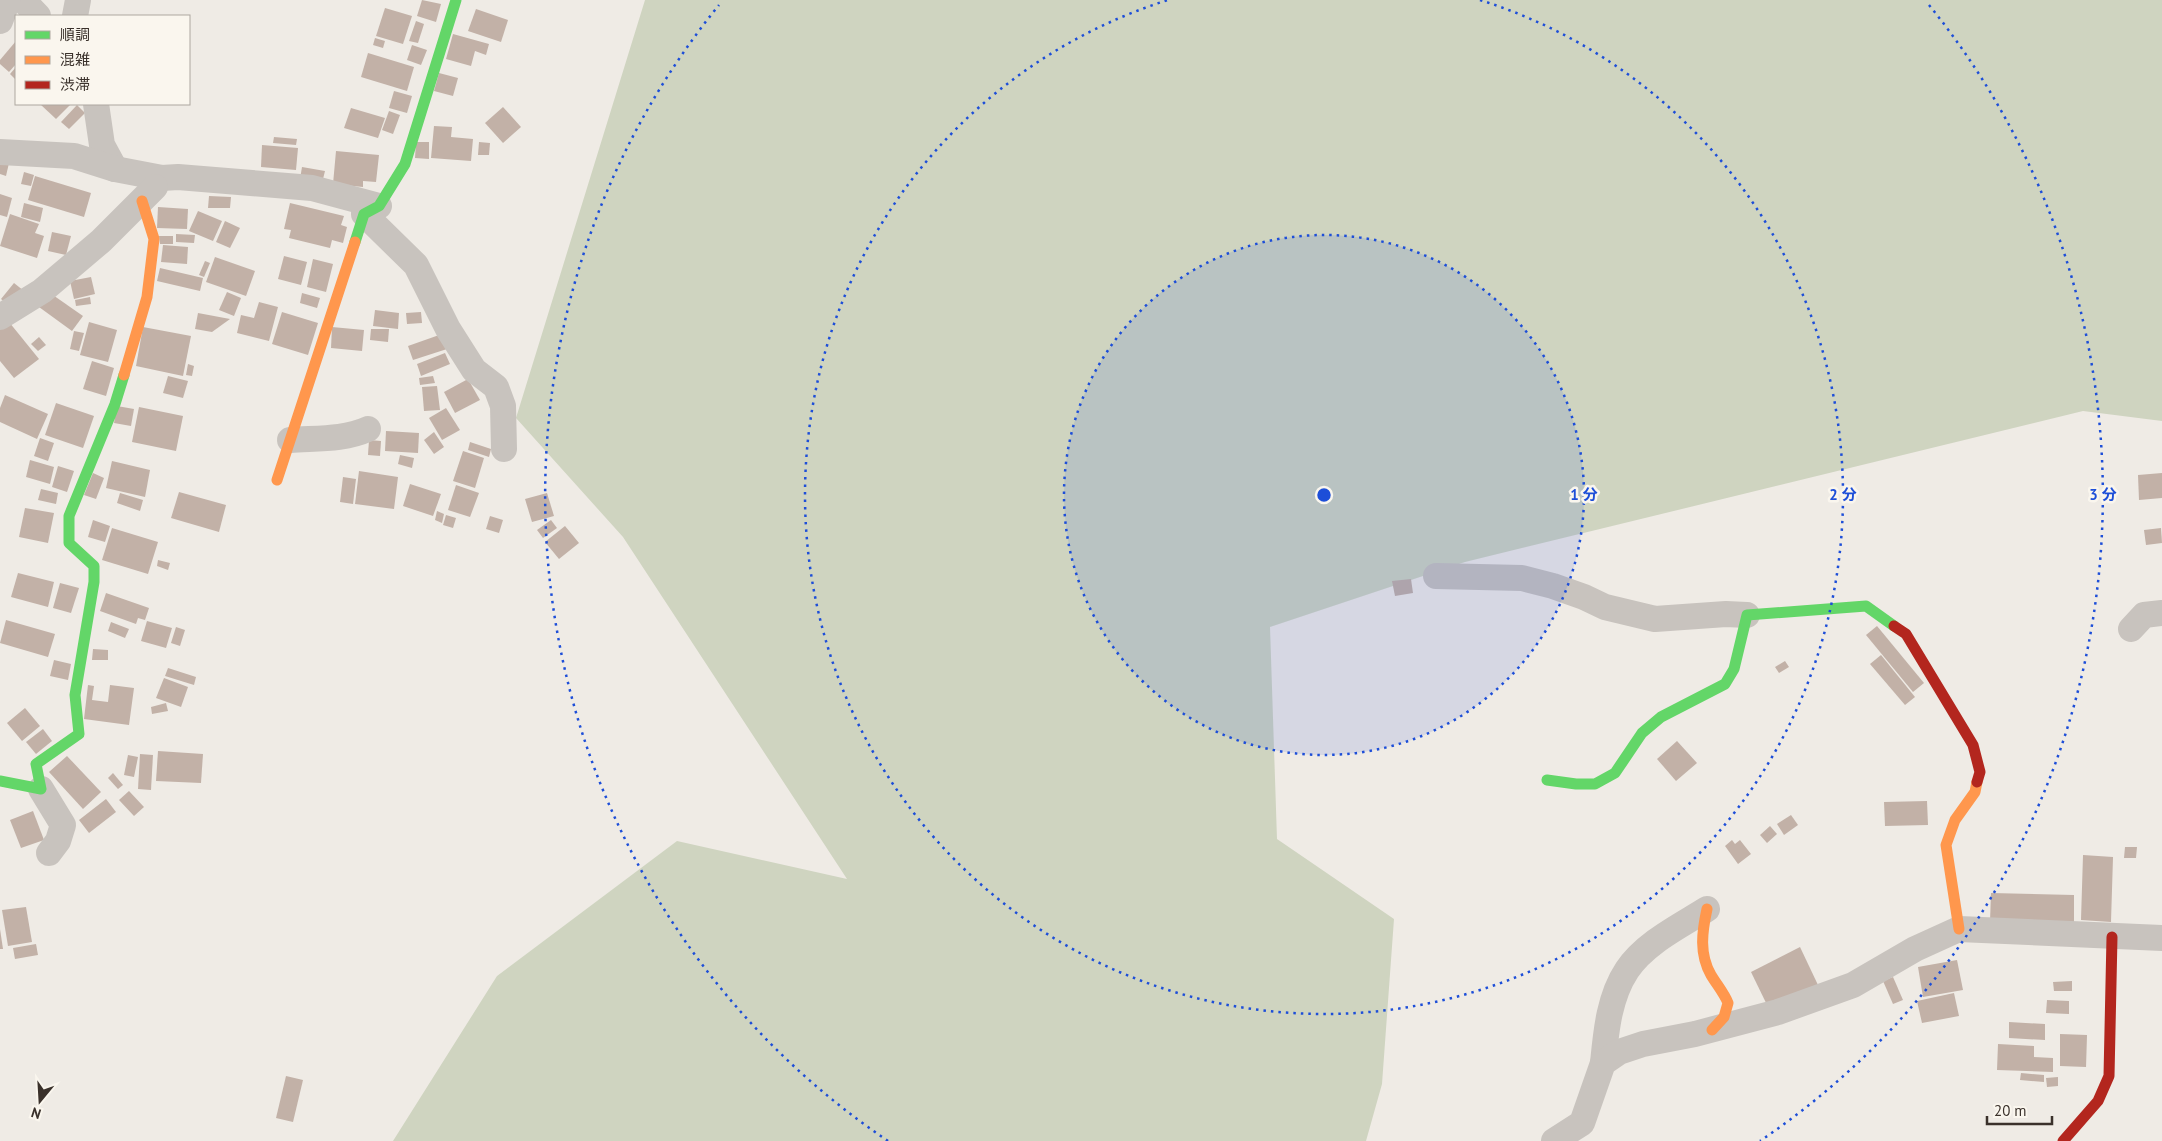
<svg xmlns="http://www.w3.org/2000/svg" width="2162" height="1141" font-family="'PT Sans','Noto Sans JP',sans-serif">
<style>
.green{fill:#cfd4c0}
.building{fill:#c2b1a7}
.lines{fill:none;stroke-linecap:round;stroke-linejoin:round}
.street{stroke:#c8c3be;stroke-width:26}
.fast{stroke:#63d668;stroke-width:11}
.slow{stroke:#ff974d;stroke-width:11}
.jam{stroke:#b3261e;stroke-width:11}
.ring{fill:none;stroke:#1d4ed8;stroke-width:2.5;stroke-dasharray:2.5 5}
.centre{fill:#1d4ed8;stroke:#faf6ee;stroke-width:2.5}
.ring-label{font-size:15px;text-anchor:middle;font-weight:bold;fill:#1d4ed8;stroke:#faf6ee;stroke-width:5;stroke-linejoin:round;paint-order:stroke}
</style>
<rect width="100%" height="100%" fill="#efebe5"/>
<polygon class="green" points="645,0 2162,0 2162,421 2083,411 1465,562 1270,627 1277,839 1394,919 1382,1084 1366,1141 393,1141 497,976 677,841 847,879 623,537 516,418"/>
<g class="building">
<polygon points="422,0 441,4 436,22 417,16"/>
<polygon points="385,8 412,16 403,44 376,36"/>
<polygon points="476,9 508,20 501,42 468,31"/>
<polygon points="416,21 424,24 418,43 409,41"/>
<polygon points="453,34 489,44 486,55 475,51 471,66 446,59"/>
<polygon points="375,38 385,41 383,48 373,45"/>
<polygon points="16,41 16,64 9,72 0,64 0,60"/>
<polygon points="412,45 427,50 421,65 407,60"/>
<polygon points="368,53 414,67 407,91 361,77"/>
<polygon points="16,67 16,80 10,74"/>
<polygon points="439,73 458,78 453,96 434,91"/>
<polygon points="394,91 412,96 407,113 389,108"/>
<polygon points="40,104 71,104 56,119"/>
<polygon points="77,105 85,113 69,129 61,122"/>
<polygon points="503,107 521,127 503,143 485,123"/>
<polygon points="351,108 385,118 378,138 344,128"/>
<polygon points="389,111 400,115 393,134 382,130"/>
<polygon points="434,126 452,127 451,137 473,139 471,161 431,158"/>
<polygon points="274,137 297,139 296,145 273,143"/>
<polygon points="416,142 429,142 429,159 415,158"/>
<polygon points="479,142 490,143 489,155 478,155"/>
<polygon points="262,145 298,148 296,170 261,167"/>
<polygon points="336,151 379,155 376,182 363,181 363,187 333,184"/>
<polygon points="0,161 9,163 6,176 0,174"/>
<polygon points="302,167 325,171 322,183 300,179"/>
<polygon points="24,172 34,175 31,186 21,184"/>
<polygon points="35,176 91,193 84,217 28,200"/>
<polygon points="0,194 12,198 7,217 0,215"/>
<polygon points="209,196 231,197 230,208 208,208"/>
<polygon points="24,203 43,208 40,222 21,217"/>
<polygon points="290,203 344,216 341,225 347,227 343,243 332,240 330,248 289,238 291,230 284,229"/>
<polygon points="158,207 188,209 187,229 157,228"/>
<polygon points="198,211 222,221 213,241 189,231"/>
<polygon points="10,214 39,224 35,233 44,236 37,258 0,246"/>
<polygon points="225,221 240,228 230,248 216,242"/>
<polygon points="52,232 71,236 66,255 48,251"/>
<polygon points="176,234 195,235 194,243 176,242"/>
<polygon points="159,236 173,236 173,244 160,244"/>
<polygon points="163,245 188,247 187,264 161,262"/>
<polygon points="284,256 307,262 301,285 278,279"/>
<polygon points="215,257 255,271 246,296 206,282"/>
<polygon points="313,259 333,264 326,292 307,287"/>
<polygon points="205,261 210,263 204,277 199,275"/>
<polygon points="160,268 203,278 200,291 157,281"/>
<polygon points="91,277 95,294 74,299 70,281"/>
<polygon points="14,283 24,291 11,307 1,299"/>
<polygon points="227,292 241,298 234,316 219,310"/>
<polygon points="50,293 83,316 72,331 39,307"/>
<polygon points="302,293 320,298 317,308 300,303"/>
<polygon points="90,297 91,304 76,306 75,300"/>
<polygon points="259,302 278,307 269,341 237,333 241,315 254,318"/>
<polygon points="375,310 399,313 398,329 373,326"/>
<polygon points="282,312 318,323 308,355 272,344"/>
<polygon points="421,312 422,323 407,324 406,313"/>
<polygon points="198,313 230,319 212,332 195,329"/>
<polygon points="9,322 39,359 14,378 0,361 0,329"/>
<polygon points="89,322 117,330 108,362 80,355"/>
<polygon points="143,327 191,336 183,376 136,366"/>
<polygon points="332,327 364,330 362,351 331,348"/>
<polygon points="371,329 389,329 388,342 370,340"/>
<polygon points="74,331 84,333 79,351 70,349"/>
<polygon points="442,334 447,349 413,360 408,346"/>
<polygon points="39,337 46,345 38,351 31,344"/>
<polygon points="445,353 450,364 421,376 417,364"/>
<polygon points="92,361 114,368 106,396 83,389"/>
<polygon points="188,364 194,366 192,376 186,375"/>
<polygon points="168,376 188,381 183,398 163,393"/>
<polygon points="433,376 435,383 420,385 419,378"/>
<polygon points="468,379 480,400 455,413 444,392"/>
<polygon points="437,386 440,410 424,411 422,387"/>
<polygon points="5,395 48,414 37,439 0,422 0,408"/>
<polygon points="56,403 94,416 83,448 45,435"/>
<polygon points="117,406 134,409 131,426 114,423"/>
<polygon points="139,407 183,416 176,451 132,442"/>
<polygon points="446,408 460,430 442,440 429,418"/>
<polygon points="386,431 419,433 418,453 385,451"/>
<polygon points="434,432 444,447 434,454 424,440"/>
<polygon points="40,438 54,443 48,461 34,456"/>
<polygon points="369,440 381,441 380,456 368,455"/>
<polygon points="470,442 491,449 489,457 468,450"/>
<polygon points="463,451 484,458 475,488 453,481"/>
<polygon points="400,455 414,458 412,468 398,464"/>
<polygon points="30,460 54,467 50,484 26,477"/>
<polygon points="112,461 150,470 145,497 106,488"/>
<polygon points="58,466 74,471 67,492 52,487"/>
<polygon points="359,471 398,477 394,509 355,504"/>
<polygon points="93,473 104,478 96,499 84,495"/>
<polygon points="2162,473 2162,498 2139,500 2138,475"/>
<polygon points="343,477 356,479 353,504 340,502"/>
<polygon points="410,484 441,494 433,516 403,506"/>
<polygon points="456,485 479,493 470,517 448,510"/>
<polygon points="41,489 58,493 56,504 38,500"/>
<polygon points="179,492 226,505 219,532 171,518"/>
<polygon points="120,493 143,500 140,511 117,503"/>
<polygon points="547,493 554,516 532,522 525,499"/>
<polygon points="25,508 54,513 48,543 19,537"/>
<polygon points="437,511 444,514 442,523 435,520"/>
<polygon points="446,515 456,518 453,528 443,525"/>
<polygon points="490,516 503,520 499,533 486,529"/>
<polygon points="93,520 110,526 105,542 88,537"/>
<polygon points="551,520 557,528 543,538 537,530"/>
<polygon points="565,526 579,543 559,559 545,542"/>
<polygon points="112,528 158,542 148,574 102,560"/>
<polygon points="2161,528 2162,543 2146,545 2144,530"/>
<polygon points="158,560 170,563 168,570 157,566"/>
<polygon points="18,573 54,582 48,607 11,597"/>
<polygon points="1411,579 1413,593 1395,596 1392,581"/>
<polygon points="60,583 79,588 71,613 53,608"/>
<polygon points="106,593 149,608 145,620 138,618 136,624 100,611"/>
<polygon points="6,620 55,634 48,657 0,643"/>
<polygon points="147,621 172,628 166,648 141,641"/>
<polygon points="111,622 129,629 125,638 108,631"/>
<polygon points="1877,626 1924,683 1913,692 1866,635"/>
<polygon points="176,627 185,630 180,646 171,643"/>
<polygon points="93,649 108,650 108,660 92,660"/>
<polygon points="1881,655 1915,697 1905,705 1870,664"/>
<polygon points="54,660 71,664 68,680 50,676"/>
<polygon points="1785,661 1789,667 1779,673 1775,667"/>
<polygon points="168,668 196,677 194,685 165,676"/>
<polygon points="164,678 188,687 181,707 156,698"/>
<polygon points="88,685 94,686 92,700 108,702 110,685 134,688 129,725 84,719"/>
<polygon points="166,703 168,711 152,714 151,707"/>
<polygon points="25,708 40,726 22,741 7,723"/>
<polygon points="43,729 52,741 36,754 26,742"/>
<polygon points="1677,741 1697,763 1676,781 1657,759"/>
<polygon points="158,751 203,754 201,783 156,781"/>
<polygon points="140,754 153,755 151,790 138,789"/>
<polygon points="128,755 138,757 134,777 124,775"/>
<polygon points="67,756 101,792 83,809 49,772"/>
<polygon points="113,773 123,785 118,789 108,778"/>
<polygon points="129,791 144,807 134,816 119,800"/>
<polygon points="106,799 116,812 89,833 79,820"/>
<polygon points="1927,801 1928,825 1885,826 1884,802"/>
<polygon points="33,811 44,840 21,848 10,820"/>
<polygon points="1791,815 1798,825 1784,835 1777,824"/>
<polygon points="1770,826 1777,834 1767,843 1760,835"/>
<polygon points="1732,840 1735,844 1740,840 1751,854 1738,864 1725,846"/>
<polygon points="2125,847 2137,847 2136,858 2124,858"/>
<polygon points="2083,855 2113,857 2111,922 2081,920"/>
<polygon points="1991,893 2074,895 2074,924 1990,922"/>
<polygon points="26,907 32,942 8,946 2,910"/>
<polygon points="0,929 3,949 0,949"/>
<polygon points="36,944 38,955 15,959 13,948"/>
<polygon points="1800,947 1818,985 1769,1009 1751,972"/>
<polygon points="1957,960 1963,990 1923,997 1918,967"/>
<polygon points="1893,977 1903,1000 1893,1004 1883,981"/>
<polygon points="2072,981 2072,991 2054,991 2053,982"/>
<polygon points="1954,993 1959,1016 1922,1023 1917,1001"/>
<polygon points="2047,1000 2069,1001 2069,1014 2046,1013"/>
<polygon points="2009,1022 2045,1024 2045,1040 2009,1038"/>
<polygon points="2060,1034 2087,1035 2086,1067 2060,1066"/>
<polygon points="1998,1044 2034,1046 2034,1057 2053,1058 2053,1072 1997,1070"/>
<polygon points="2021,1073 2044,1075 2044,1082 2020,1080"/>
<polygon points="286,1076 303,1080 293,1122 276,1118"/>
<polygon points="2058,1077 2058,1086 2047,1087 2046,1078"/>
</g>
<g class="lines">
<g class="street">
<polyline points="23,0 38,16"/>
<polyline points="75,16 78,0"/>
<polyline points="0,21 8,0"/>
<polyline points="96,104 102,145 115,169"/>
<polyline points="0,152 74,156 115,169 162,178 178,177 312,188 379,206"/>
<polyline points="364,214 416,265 448,329 474,370 496,387 503,406 504,449"/>
<polyline points="0,317 42,291 101,241 155,187"/>
<path d="M290,440C316,438 344,440 368,429"/>
<polyline points="1436,576 1522,578 1553,586 1584,597 1605,607 1655,619 1726,614 1747,615"/>
<polyline points="2131,629 2144,615 2162,613"/>
<polyline points="41,789 63,825 58,841 49,853"/>
<path d="M1603,1063C1606,1032 1609,997 1627,970C1645,943 1680,926 1707,909"/>
<polyline points="1554,1141 1582,1123 1603,1063 1619,1052 1643,1044 1695,1034 1778,1012 1853,985 1915,949 1959,929 2162,938"/>
</g>
<g class="fast">
<polyline points="355,242 364,214 379,206 405,164 456,0"/>
<polyline points="1547,780 1576,784 1595,784 1615,773 1642,733 1661,717 1725,684 1734,669 1747,615 1866,606 1894,626"/>
<polyline points="0,781 41,789 36,764 79,734 75,695 94,582 94,566 69,543 69,516 115,404 124,375"/>
</g>
<g class="slow">
<polyline points="124,375 147,297 154,239 142,201"/>
<polyline points="277,480 355,242"/>
<path d="M1707,909C1702,932 1699,954 1711,975C1717,985 1724,993 1728,1003L1724,1017L1712,1030"/>
<polyline points="1959,929 1946,845 1955,820 1975,792 1977,782"/>
</g>
<g class="jam">
<polyline points="1894,626 1906,634 1973,745 1980,772 1977,782"/>
<polyline points="2063,1141 2098,1101 2109,1076 2112,937"/>
</g>
</g>
<circle cx="1324" cy="495" r="260" fill="#1d4ed8" fill-opacity=".12"/>
<g class="ring">
<circle cx="1324" cy="495" r="260"/>
<path d="M1480 0A519 519 0 1 1 1168 0"/>
<path d="M888 1141A779 779 0 0 1 719 5M1929 5A779 779 0 0 1 1760 1141"/>
</g>
<circle cx="1324" cy="495" r="8" class="centre"/>
<g class="ring-label">
<text x="1584" y="500">1 分</text>
<text x="1843" y="500">2 分</text>
<text x="2103" y="500">3 分</text>
</g>
<rect x="15" y="15" width="175" height="90" fill="#faf6ee" stroke="#ada7a0"/>
<rect x="25" y="31" width="25" height="8" fill="#63d668" stroke="#ada7a0"/>
<text x="60" y="40" font-size="15" fill="#3a312b">順調</text>
<rect x="25" y="56" width="25" height="8" fill="#ff974d" stroke="#ada7a0"/>
<text x="60" y="65" font-size="15" fill="#3a312b">混雑</text>
<rect x="25" y="81" width="25" height="8" fill="#b3261e" stroke="#ada7a0"/>
<text x="60" y="90" font-size="15" fill="#3a312b">渋滞</text>
<g transform="translate(40 1101) rotate(198)" stroke="#faf6ee" stroke-width="4" paint-order="stroke">
<path d="M0-4L9 19L0 12L-9 19Z" fill="#3a312b"/>
<text y="-8" font-size="14" font-weight="bold" text-anchor="middle" fill="#3a312b">N</text>
</g>
<path d="M1987 1116v8h65v-8" fill="none" stroke="#3a312b" stroke-width="2.5"/>
<text x="1994" y="1116" font-size="15" fill="#3a312b" stroke="#faf6ee" stroke-width="4" paint-order="stroke">20 m</text>
</svg>
